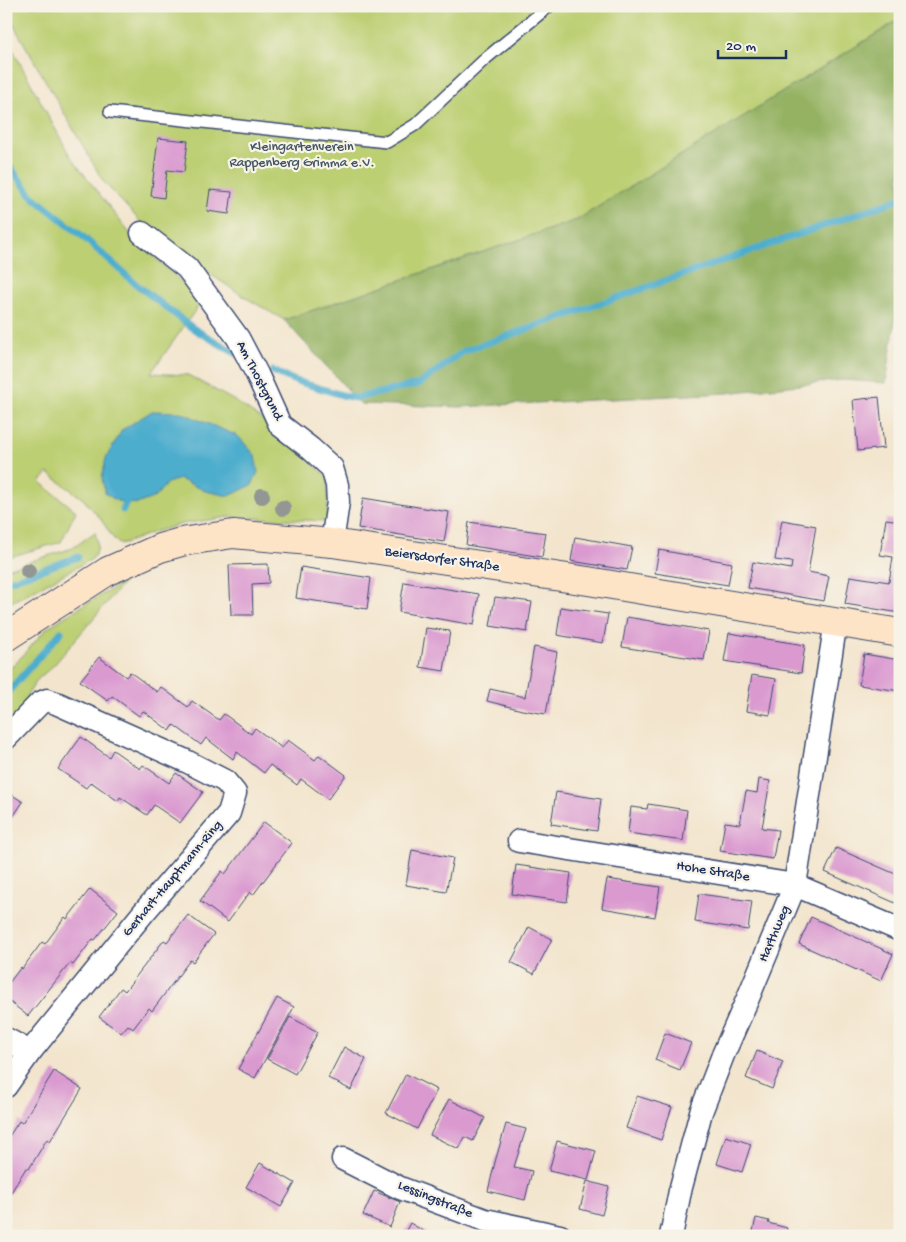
<svg xmlns="http://www.w3.org/2000/svg" width="906" height="1242" font-family="'Gochi Hand',sans-serif">
<style>
.green{fill:#bccf72;stroke:#6c7f68}
.forest{fill:#95b264;stroke:#587061}
.water{fill:#4eadcd;stroke:#346e96}
.lines{fill:none;stroke-linecap:round;stroke-linejoin:round}
.stream{stroke:#4eadcd;stroke-width:7}
.building{fill:#da9ad0}
.lane-casing{stroke:#3b4a6f;stroke-width:14}
.street-casing{stroke:#3b4a6f;stroke-width:25}
.secondary-casing{stroke:#3b4a6f;stroke-width:30}
.lane{stroke:#fff;stroke-width:11}
.street{stroke:#fff;stroke-width:22}
.secondary{stroke:#fee4c6;stroke-width:28}
.tree{fill:#929793}
.labels{text-anchor:middle;dominant-baseline:central;stroke-width:4.5;stroke-linejoin:round;paint-order:stroke}
.park-label{font-size:14px;fill:#435763;stroke:#f7f3e8}
.street-label{font-size:14px;fill:#1b2f5e;stroke:#f7f3e8}
</style>
<rect width="100%" height="100%" fill="#f7f3e8"/>
<filter id="ink" filterUnits="userSpaceOnUse"><feTurbulence type="fractalNoise" baseFrequency=".02" numOctaves="2"/><feDisplacementMap in="SourceGraphic" scale="10" xChannelSelector="R" yChannelSelector="G"/><feConvolveMatrix kernelMatrix="1 2 1 2 8 2 1 2 1" color-interpolation-filters="sRGB"/></filter>
<filter id="wash" filterUnits="userSpaceOnUse"><feTurbulence type="fractalNoise" baseFrequency=".0096" numOctaves="4" result="noise"/><feDisplacementMap in="SourceGraphic" scale="20" xChannelSelector="R" yChannelSelector="G"/><feGaussianBlur stdDeviation="1.12" result="paint"/><feColorMatrix in="noise" values="0 0 0 0 0 0 0 0 0 0 0 0 0 0 0 0 0 1.4 0 .05"/><feComposite in="paint" operator="in"/></filter>
<g filter="url(#wash)">
<rect width="100%" height="100%" fill="#f3e5cd"/>
<g class="green">
<polygon points="6,6 900,6 900,19 577,220 284,320 248,299 179,254 149,231 103,181 6,12"/>
<polygon points="6,37 70,156 131,235 202,301 151,373 188,375 233,400 278,430 328,478 327,521 229,517 182,524 154,532 128,542 119,544 114,539 100,518 83,499 48,473 40,482 76,511 61,542 6,558"/>
<path d="M95,532C98,545 100,548 92,559L6,605V569L73,548Z"/>
<polygon points="124,582 54,665 38,679 28,694 27,707 6,724 6,671 14,665 47,628 75,610"/>
</g>
<polygon class="forest" points="900,19 900,311 896,315 886,383 843,380 727,393 461,407 361,404 284,320 577,220"/>
<polygon class="water" points="152,411 180,412 238,436 255,455 258,472 252,485 229,496 205,491 180,479 167,483 155,497 137,504 117,501 105,493 102,478 106,458 122,430"/>
<g class="lines">
<g class="stream">
<polyline points="6,162 33,197 81,235 137,285 194,329 237,354"/>
<polyline points="273,371 293,380 342,395 356,398 419,384 464,351 900,199"/>
<polyline points="123,510 126,502"/>
<polyline points="6,582 78,557"/>
<polyline points="6,694 61,632"/>
</g>
</g>
<g id="blocks">
<g class="building">
<polygon points="158,138 188,141 184,172 167,170 164,198 151,196"/>
<polygon points="210,190 232,192 229,214 207,211"/>
<polygon points="879,397 884,448 858,451 853,400"/>
<polygon points="363,498 449,512 444,542 358,528"/>
<polygon points="886,519 900,521 900,613 845,604 850,576 889,582 893,557 880,555"/>
<polygon points="782,520 816,526 808,572 829,576 824,601 748,588 753,562 791,569 792,562 775,560"/>
<polygon points="469,522 546,533 542,557 466,545"/>
<polygon points="575,537 632,547 627,570 571,561"/>
<polygon points="659,550 732,563 728,585 655,573"/>
<polygon points="268,564 269,583 252,584 253,615 231,615 229,565"/>
<polygon points="301,567 371,578 367,609 296,598"/>
<polygon points="404,582 479,594 474,625 399,612"/>
<polygon points="495,597 532,602 527,632 490,626"/>
<polygon points="561,607 608,614 603,643 557,635"/>
<polygon points="627,617 709,631 704,660 622,647"/>
<polygon points="426,628 450,631 444,671 420,667"/>
<polygon points="729,633 805,645 801,673 724,661"/>
<polygon points="534,647 557,652 546,714 522,710 487,701 490,689 525,697"/>
<polygon points="864,654 900,660 900,691 859,685"/>
<polygon points="99,657 126,677 130,672 157,692 161,687 188,707 192,701 219,720 224,714 251,734 255,728 282,748 288,740 315,760 319,755 346,775 328,799 301,779 297,785 270,765 264,773 237,752 233,759 206,738 201,745 174,725 170,731 143,711 139,716 112,696 108,701 80,681"/>
<polygon points="752,675 776,679 770,715 746,711"/>
<polygon points="81,737 109,757 113,750 140,769 143,765 169,783 176,773 203,792 180,823 154,805 147,815 120,797 118,801 91,782 86,788 58,769"/>
<polygon points="759,779 770,781 762,828 778,830 773,859 720,851 725,822 740,824 746,791 757,793"/>
<polygon points="6,791 23,802 6,827"/>
<polygon points="556,792 601,799 597,831 551,824"/>
<polygon points="648,804 687,810 683,841 628,833 631,807 647,809"/>
<polygon points="264,822 292,843 253,895 250,892 228,922 200,901 222,871 225,874"/>
<polygon points="836,848 900,876 900,905 825,872"/>
<polygon points="412,850 453,858 446,892 406,885"/>
<polygon points="516,865 571,873 567,902 512,894"/>
<polygon points="607,879 660,887 655,917 602,908"/>
<polygon points="90,889 118,911 95,940 93,939 73,965 70,963 28,1016 6,999 6,987 21,967 22,969 42,942 45,944 65,917 67,919"/>
<polygon points="699,894 752,901 748,930 695,922"/>
<polygon points="188,915 214,934 193,962 190,960 152,1011 149,1008 133,1029 128,1025 121,1033 99,1017 121,988 125,991 164,940 167,942"/>
<polygon points="811,917 893,954 881,981 799,944"/>
<polygon points="529,927 552,939 534,974 511,962"/>
<polygon points="277,998 294,1007 255,1078 238,1069"/>
<polygon points="290,1017 318,1032 295,1074 267,1059"/>
<polygon points="665,1033 691,1043 680,1070 655,1060"/>
<polygon points="344,1047 366,1059 351,1090 328,1078"/>
<polygon points="757,1051 783,1062 772,1089 746,1078"/>
<polygon points="54,1071 82,1089 50,1141 47,1139 29,1169 26,1168 10,1194 9,1193 6,1197 6,1141 19,1121 22,1123"/>
<polygon points="406,1074 437,1090 417,1129 386,1113"/>
<polygon points="637,1096 672,1107 661,1140 626,1128"/>
<polygon points="449,1099 485,1118 473,1141 465,1137 459,1149 430,1135"/>
<polygon points="506,1124 526,1129 514,1167 532,1171 525,1200 488,1191 495,1162"/>
<polygon points="726,1136 751,1144 742,1172 717,1164"/>
<polygon points="557,1141 596,1151 588,1180 549,1171"/>
<polygon points="260,1163 295,1183 281,1207 246,1187"/>
<polygon points="587,1181 609,1187 602,1215 580,1209"/>
<polygon points="374,1191 400,1202 390,1227 363,1215"/>
<polygon points="756,1218 769,1221 768,1223 787,1228 785,1236 752,1236"/>
<polygon points="410,1223 432,1236 403,1236"/>
</g>
</g>
</g>
<g filter="url(#ink)">
<use href="#blocks" fill-opacity="0" stroke="#3b4a6f" stroke-width="1"/>
<g class="lines">
<g class="lane-casing">
<polyline id="lane" points="110,112 387,142 415,125 484,60 549,6"/>
</g>
<g class="street-casing">
<g id="street">
<polyline points="142,233 187,268 238,338 257,374 280,425 311,449 332,468 337,485 338,502 332,543"/>
<polyline points="6,738 40,703 47,700 56,703 186,761 225,781 235,793 229,813 144,912 30,1052 6,1086"/>
<polyline points="519,841 795,885 900,930"/>
<polyline points="6,1039 30,1052"/>
<polyline points="343,1159 400,1188 485,1220 560,1236"/>
<polyline points="671,1236 680,1191 701,1112 723,1055 748,998 795,885 836,621"/>
</g>
</g>
<g class="secondary-casing">
<polyline id="secondary" points="6,637 108,571 160,548 181,542 233,534 332,543 588,581 900,633"/>
</g>
<use href="#lane" class="lane"/>
<use href="#street" class="street"/>
<use href="#secondary" class="secondary"/>
</g>
<g class="tree">
<circle cx="262" cy="496" r="8"/>
<circle cx="283" cy="508" r="8"/>
<circle cx="28" cy="571" r="8"/>
</g>
</g>
<g class="labels">
<g class="park-label">
<text x="302" y="147">Kleingartenverein<tspan x="302" dy="16">Rappenberg Grimma e.V.</tspan></text>
</g>
<g class="street-label">
<text transform="translate(259 381) rotate(63)">Am Thostgrund</text>
<text transform="translate(442 560) rotate(8)">Beiersdorfer Straße</text>
<text transform="translate(713 872) rotate(9)">Hohe Straße</text>
<text transform="translate(173 879) rotate(-50)">Gerhart-Hauptmann-Ring</text>
<text transform="translate(775 934) rotate(-67)">Harthweg</text>
<text transform="translate(435 1200) rotate(22)">Lessingstraße</text>
</g>
</g>
<rect width="906" height="1242" fill="none" stroke="#f7f3e8" stroke-width="25"/>
<path d="M718 50v8h68v-8" fill="none" stroke="#1b2f5e" stroke-width="2.5"/>
<text x="726" y="50" font-size="15" fill="#1b2f5e" stroke="#f7f3e8" stroke-width="4" paint-order="stroke">20 m</text>
</svg>
